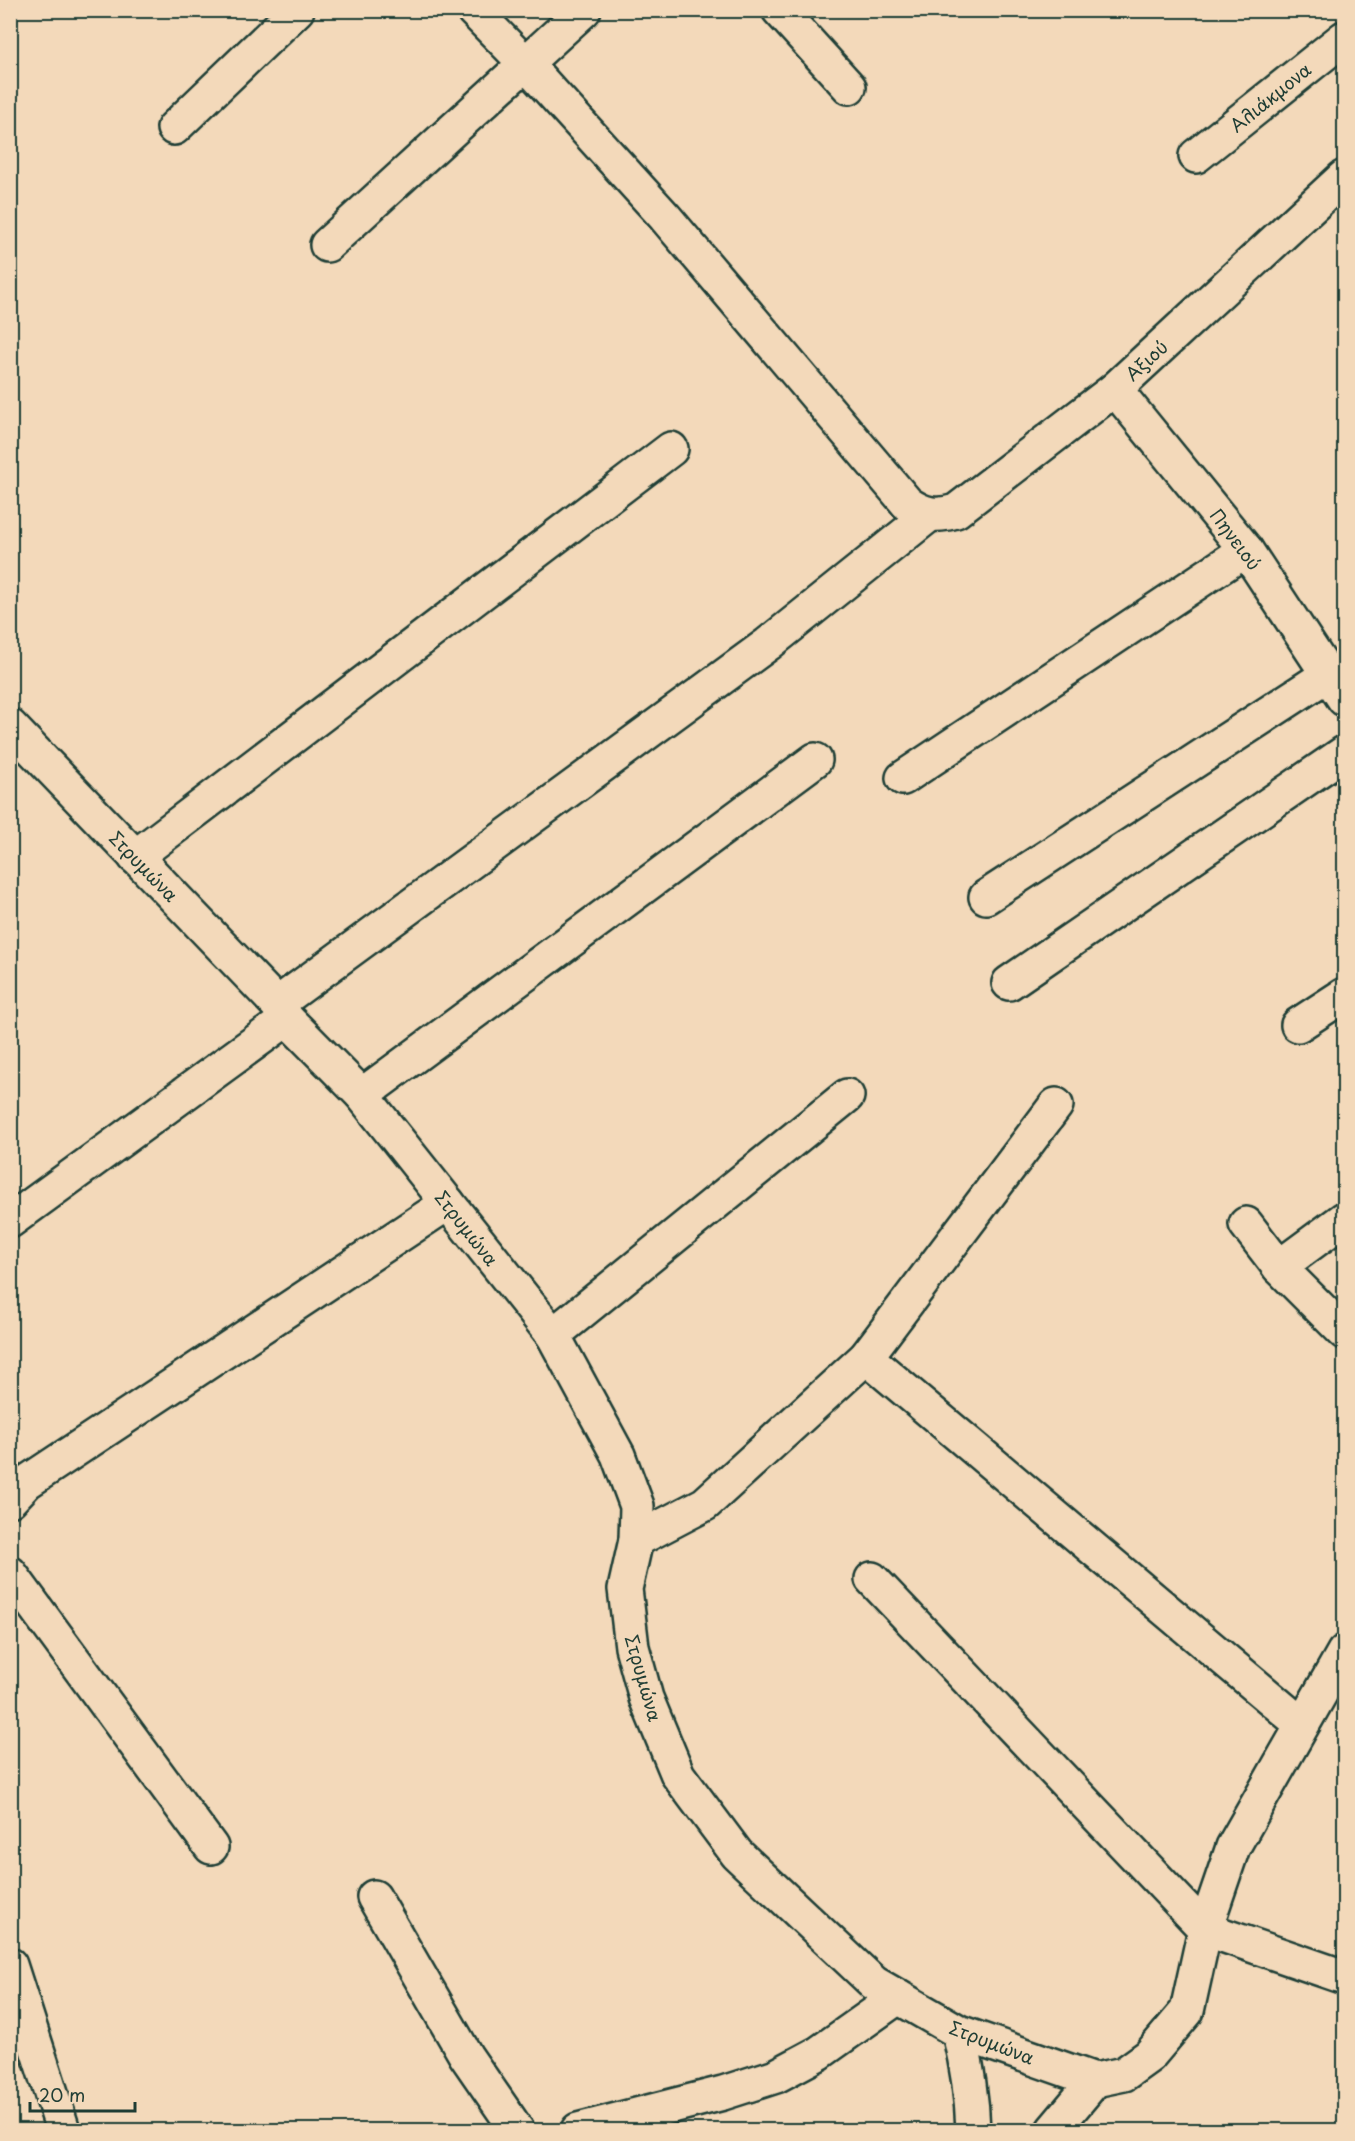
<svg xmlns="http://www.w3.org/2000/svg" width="1355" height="2141" font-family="'Playpen Sans',sans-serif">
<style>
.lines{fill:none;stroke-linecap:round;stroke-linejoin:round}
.minor-casing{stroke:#1f3d34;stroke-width:38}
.minor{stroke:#f3d9ba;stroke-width:33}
.labels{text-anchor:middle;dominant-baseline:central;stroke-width:4.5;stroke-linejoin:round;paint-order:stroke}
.street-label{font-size:18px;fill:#1f3d34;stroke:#f3d9ba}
</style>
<rect width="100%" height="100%" fill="#f3d9ba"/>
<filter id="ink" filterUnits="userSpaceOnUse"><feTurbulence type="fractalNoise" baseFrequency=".0167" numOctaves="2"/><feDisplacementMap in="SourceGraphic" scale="12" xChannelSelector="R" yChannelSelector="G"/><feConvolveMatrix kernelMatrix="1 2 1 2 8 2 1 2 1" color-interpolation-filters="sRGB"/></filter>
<g filter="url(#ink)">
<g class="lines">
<g class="minor-casing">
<g id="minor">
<path d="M473,10L526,64L665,217L907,503C924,515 937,517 956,511L1115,389L1344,177"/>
<polyline points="779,10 849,87"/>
<polyline points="174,128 297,10"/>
<polyline points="1196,156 1344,38"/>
<polyline points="327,245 584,10"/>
<polyline points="1115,389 1246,550 1344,699"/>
<polyline points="10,726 277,1004 287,1019 362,1095 553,1335 618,1455 637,1506 636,1540 625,1589 632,1647 646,1698 678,1775 737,1854 874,1983 959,2032 1095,2080 1124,2074 1149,2056 1187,2011 1205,1929 1233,1847 1344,1652"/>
<polyline points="903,778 1246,550"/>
<polyline points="135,857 671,449"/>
<polyline points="986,897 1327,675"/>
<polyline points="1009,983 1344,753"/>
<polyline points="277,1004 768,644 929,515"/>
<polyline points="1298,1025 1344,995"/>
<polyline points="362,1095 815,760"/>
<polyline points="1344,1219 1279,1267 1344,1332"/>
<polyline points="10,1221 287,1019"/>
<polyline points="1246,1224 1279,1267"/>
<polyline points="553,1335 847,1096"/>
<polyline points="866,1357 1301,1724"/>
<polyline points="10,1500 27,1482 448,1203"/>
<polyline points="636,1540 705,1504 866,1357 1056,1105"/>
<polyline points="10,1573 211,1847"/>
<polyline points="872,1579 1205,1929 1344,1977"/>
<polyline points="374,1897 466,2056 517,2130"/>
<polyline points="10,1965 63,2130"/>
<path d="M959,2032C967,2065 972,2096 973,2130"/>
<polyline points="578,2130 723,2093 776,2076 819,2053 898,1997"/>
<polyline points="1053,2130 1095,2080"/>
</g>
</g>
<use href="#minor" class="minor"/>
</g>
</g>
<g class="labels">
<g class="street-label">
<text transform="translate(1270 97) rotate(-39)">Αλιάκμονα</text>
<text transform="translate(1146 360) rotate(-43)">Αξιού</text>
<text transform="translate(1236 539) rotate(53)">Πηνειού</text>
<text transform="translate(144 866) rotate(46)">Στρυμώνα</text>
<text transform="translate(467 1228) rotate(52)">Στρυμώνα</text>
<text transform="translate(644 1678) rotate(74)">Στρυμώνα</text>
<text transform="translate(992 2042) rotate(21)">Στρυμώνα</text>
</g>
</g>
<rect width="1355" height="2141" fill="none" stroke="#f3d9ba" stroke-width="36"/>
<rect x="18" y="18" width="1319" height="2105" fill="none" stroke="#1f3d34" stroke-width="2" filter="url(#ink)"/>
<path d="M30 2102v9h105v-9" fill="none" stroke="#1f3d34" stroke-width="3"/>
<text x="39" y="2102" font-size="18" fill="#1f3d34" stroke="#f3d9ba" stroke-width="4.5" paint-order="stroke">20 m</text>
</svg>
